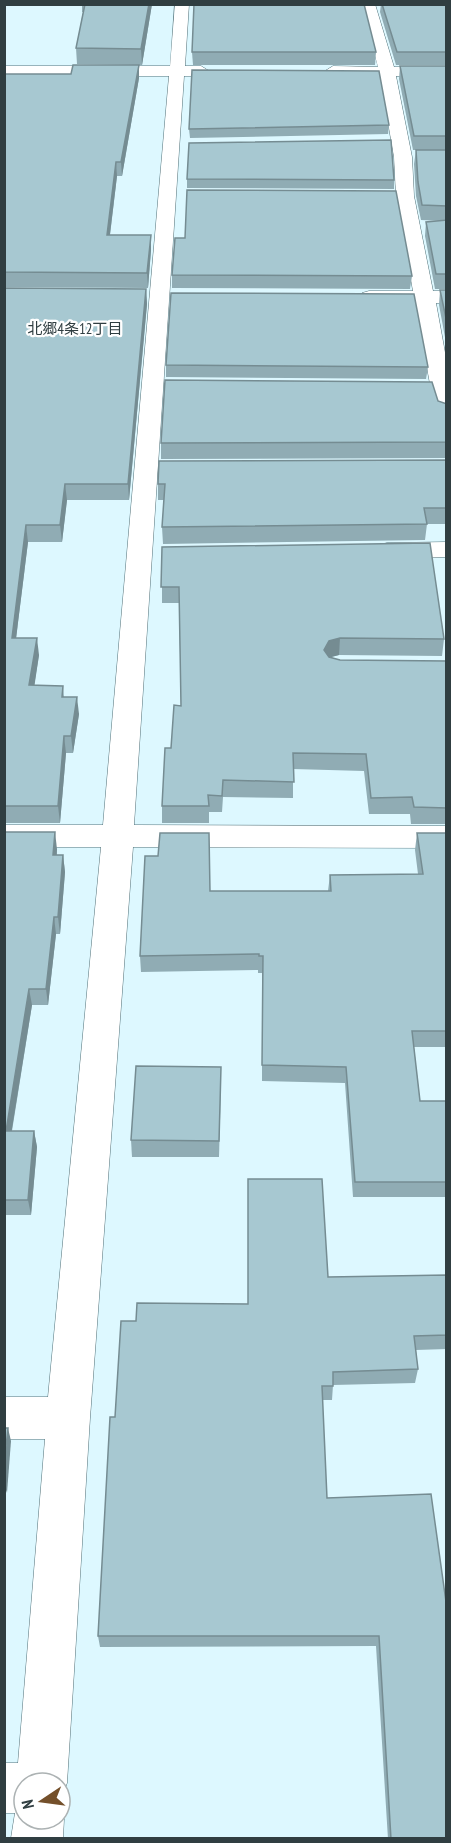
<svg xmlns="http://www.w3.org/2000/svg" width="451" height="1843" font-family="'PT Sans Narrow','Noto Sans JP',sans-serif">
<style>
.lines{fill:none;stroke-linecap:round;stroke-linejoin:round}
.minor-casing{stroke:#527178;stroke-width:1}
.minor{fill:#fff;fill-rule:evenodd}
.wall{fill:#90acb4}
.shaded-wall{fill:#758c92}
.building{fill:#a7c8d1;stroke:#758c92;stroke-width:1.5}
.labels{text-anchor:middle;dominant-baseline:central;stroke-width:4.5;stroke-linejoin:round;paint-order:stroke}
.far-neighbourhood-label{font-size:15px;fill:#303e41;stroke:#fff}
</style>
<rect width="100%" height="100%" fill="#ddf8ff"/>
<g class="lines">
<g class="minor-casing">
<g id="minor">
<polygon points="175,4 189,4 185,66 201,66 209,71 201,76 184,76 134,825 446,826 446,848 133,847 90,1418 67,1783 60,1801 60,1783 24,1783 24,1819 60,1819 60,1810 64,1819 63,1838 11,1838 15,1813 4,1813 4,1763 18,1763 45,1439 4,1439 4,1397 48,1397 101,847 4,847 4,825 103,825 169,76 4,76 4,66 170,66"/>
<polygon points="361,4 375,4 394,67 446,67 446,77 396,76 412,157 414,196 433,291 446,291 446,303 436,303 446,358 446,418 438,416 435,411 415,303 369,303 362,301 359,297 362,293 369,291 413,291 396,196 394,157 380,76 333,76 325,71 333,66 378,67"/>
<polygon points="387,543 446,542 446,557 387,559 378,556 374,551 378,546"/>
</g>
</g>
<use href="#minor" class="minor"/>
</g>
<g class="wall">
<polygon points="82,4 152,4 142,65 77,64 76,48 83,12 82,12"/>
<polygon points="381,4 447,4 447,65 396,65 380,12"/>
<polygon points="192,52 376,52 375,65 193,65"/>
<polygon points="139,65 139,78 122,176 117,176 110,235 151,250 148,288 4,287 4,74 71,74"/>
<polygon points="400,66 447,66 447,150 413,150 399,79"/>
<polygon points="389,125 388,134 190,138 189,129"/>
<polygon points="416,150 447,150 447,289 435,289 425,236 426,222 442,221 421,220 416,196 414,164"/>
<polygon points="187,179 394,180 394,189 187,188"/>
<polygon points="185,238 412,276 410,289 172,288 172,275"/>
<polygon points="4,288 146,289 147,304 129,500 67,500 62,542 28,542 16,638 39,655 34,686 63,686 64,697 79,714 73,753 66,753 60,823 4,823"/>
<polygon points="440,290 447,290 447,348 439,305"/>
<polygon points="166,365 428,367 426,379 166,377"/>
<polygon points="438,401 447,404 447,458 161,459 161,443"/>
<polygon points="447,460 447,524 427,524 425,540 163,544 162,527 164,500 158,500 158,484"/>
<polygon points="162,547 444,639 442,656 339,655 330,657 340,660 447,661 447,824 411,824 410,814 369,814 364,771 293,769 293,798 223,797 222,812 209,812 209,823 162,823 162,806 171,748 181,706 179,603 162,603"/>
<polygon points="4,832 57,849 57,855 63,855 65,872 60,934 56,934 48,1005 32,1005 12,1131 34,1131 37,1147 31,1215 4,1215"/>
<polygon points="417,833 447,833 447,1047 414,1047 420,1101 447,1101 447,1197 353,1197 345,1083 262,1081 262,973 258,973 258,970 141,972 140,956 210,891 328,891 330,875 418,874 415,850"/>
<polygon points="221,1084 219,1157 132,1157 131,1140"/>
<polygon points="447,1275 447,1349 416,1350 418,1369 415,1383 333,1385 332,1400 322,1400 327,1498 431,1494 447,1839 388,1839 376,1646 100,1647 98,1636 115,1417 136,1321 248,1304 328,1277"/>
</g>
<g class="shaded-wall">
<polygon points="149,4 152,4 142,65 141,49"/>
<polygon points="139,65 139,78 122,176 121,162"/>
<polygon points="116,162 117,176 108,250 107,235"/>
<polygon points="151,235 151,250 148,288 147,273"/>
<polygon points="146,289 147,304 129,500 128,484"/>
<polygon points="65,484 67,500 62,542 60,525"/>
<polygon points="26,525 28,542 14,655 12,638"/>
<polygon points="37,638 39,655 32,702 29,685"/>
<polygon points="340,638 339,655 328,658 324,650 329,641"/>
<polygon points="77,697 79,714 73,753 71,736"/>
<polygon points="64,736 66,753 60,823 58,806"/>
<polygon points="55,832 57,849 55,872 53,855"/>
<polygon points="63,855 65,872 60,934 58,917"/>
<polygon points="54,917 56,934 48,1005 46,989"/>
<polygon points="29,989 32,1005 9,1147 6,1131"/>
<polygon points="34,1131 37,1147 31,1215 28,1200"/>
<polygon points="8,1428 11,1441 7,1493 4,1484 4,1465"/>
</g>
<g class="building">
<polygon points="85,4 149,4 141,49 76,48"/>
<polygon points="194,4 364,4 376,52 192,52"/>
<polygon points="382,4 447,4 447,52 397,52"/>
<polygon points="73,65 139,65 121,162 116,162 107,235 151,235 147,273 4,272 4,74 71,74"/>
<polygon points="400,66 447,66 447,136 414,136"/>
<polygon points="192,70 379,71 389,125 189,129"/>
<polygon points="391,140 394,180 187,179 189,143"/>
<polygon points="416,150 447,150 447,206 422,205 418,182"/>
<polygon points="187,190 396,191 412,276 172,275 175,238 185,238"/>
<polygon points="447,220 447,274 436,274 426,222"/>
<polygon points="4,288 146,289 128,484 65,484 60,525 26,525 12,638 37,638 29,685 63,686 62,697 77,697 71,736 64,736 58,806 4,806"/>
<polygon points="440,290 447,290 447,323"/>
<polygon points="171,293 414,294 428,367 166,365"/>
<polygon points="165,380 432,382 438,401 447,404 447,442 161,443"/>
<polygon points="447,460 447,508 424,508 427,524 162,527 165,484 158,484 159,461"/>
<polygon points="430,543 444,639 340,638 329,641 324,650 329,657 340,660 447,661 447,808 414,807 412,797 371,798 366,754 293,753 294,782 223,780 222,796 208,795 209,806 162,806 165,748 171,748 174,705 181,706 179,587 161,587 162,547"/>
<polygon points="4,832 55,832 53,855 63,855 58,917 54,917 46,989 29,989 6,1131 34,1131 28,1200 4,1200"/>
<polygon points="160,833 209,833 210,891 331,891 330,875 423,874 417,833 447,833 447,1031 412,1031 420,1101 447,1101 447,1182 355,1182 346,1067 262,1065 263,956 259,956 259,954 140,956 145,856 158,856"/>
<polygon points="136,1066 221,1067 219,1141 131,1140"/>
<polygon points="248,1179 322,1179 328,1277 447,1275 447,1335 414,1336 418,1369 333,1372 333,1386 322,1386 327,1498 431,1494 447,1609 447,1839 391,1839 379,1636 98,1636 110,1417 115,1417 121,1321 136,1321 137,1303 248,1304"/>
<polygon points="4,1428 8,1428 4,1465"/>
</g>
<g class="labels">
<g class="far-neighbourhood-label">
<text x="75" y="328">北郷4条12丁目</text>
</g>
</g>
<rect width="451" height="1843" fill="none" stroke="#303e41" stroke-width="12"/>
<g transform="translate(42 1801) rotate(257)"><circle r="28" fill="#ffffff" stroke="#acb2b3" stroke-width="1.5"/>
<path d="M0-4.5L10 22L0 15L-10 22Z" fill="#74502b"/>
<text y="-9" font-size="16" font-weight="bold" text-anchor="middle" fill="#303e41">N</text>
</g>
</svg>
